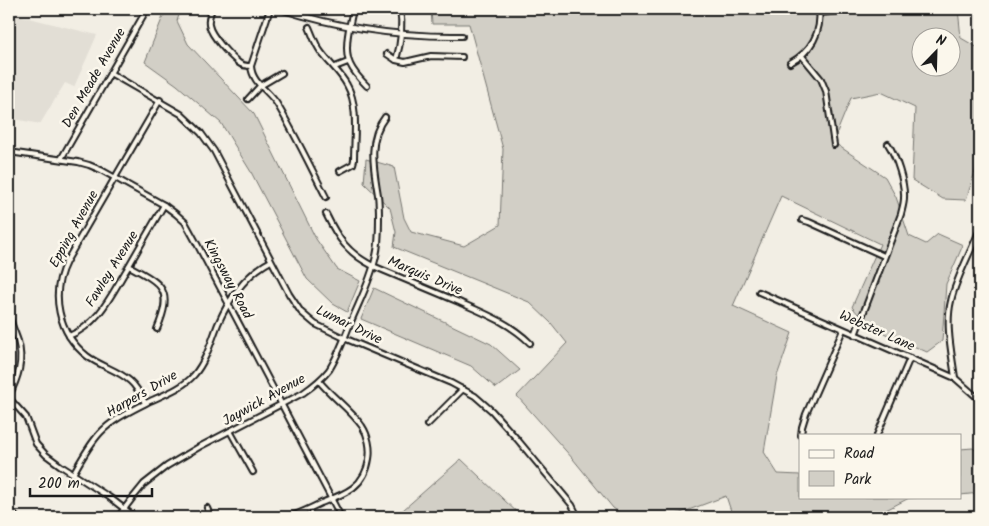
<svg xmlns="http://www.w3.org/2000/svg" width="989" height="526" font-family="Kalam,sans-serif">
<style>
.built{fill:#e2ded5}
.green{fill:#d2cfc6;stroke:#777671;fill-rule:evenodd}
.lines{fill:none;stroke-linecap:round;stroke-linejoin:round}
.street-casing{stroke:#1c1c1c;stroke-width:8}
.street{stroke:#fbf7ec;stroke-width:4}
.labels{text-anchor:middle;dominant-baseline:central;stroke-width:5;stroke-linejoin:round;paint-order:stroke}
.street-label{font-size:14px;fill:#1c1c1c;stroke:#fbf7ec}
</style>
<rect width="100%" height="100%" fill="#f2eee4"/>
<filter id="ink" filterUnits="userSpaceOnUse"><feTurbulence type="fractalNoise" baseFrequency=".02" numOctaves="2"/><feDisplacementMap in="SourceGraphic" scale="10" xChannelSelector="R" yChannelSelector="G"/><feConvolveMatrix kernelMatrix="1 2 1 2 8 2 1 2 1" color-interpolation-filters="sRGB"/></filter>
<g filter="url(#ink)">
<polygon class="built" points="9,13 97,35 74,87 65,83 40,124 9,118"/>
<g class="green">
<polygon points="166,9 181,9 177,21 188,44 254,114 316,239 337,269 360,281 347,312 333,304 307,279 251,172 221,123 177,85 145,62"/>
<path d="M431,9H958L961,38L980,49V156L966,200L943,199L912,180L915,108L881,92L851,98L833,142L885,177L896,197L909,236L926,244L938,234L963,245L946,284L942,341L927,352L870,327L852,307L880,244L781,196L733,306L792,333L777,376L764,452L778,474L800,475V497H925L909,498L886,510V517H733L726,496L670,517H627L613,508L573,459L517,396L567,343L551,323L529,302L394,247L396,232L390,208L364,183L366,159L394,167L404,218L411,232L464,246L500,225L503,149L469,24H432ZM922,38H952V68H922Z"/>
<polygon points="374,288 491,344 520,370 496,388 471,366 361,319"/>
<polygon points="973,448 980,455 980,493 960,495 960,449"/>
<polygon points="461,459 522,517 395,517"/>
</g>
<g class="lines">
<g class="street-casing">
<g id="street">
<path d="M212,9C210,14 208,19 209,25C211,36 230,56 239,63C243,66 247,66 251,66"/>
<path d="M270,9L251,66C252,83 269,91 277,104C295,134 310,166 326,197"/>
<path d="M280,9C339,28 400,37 462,36"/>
<path d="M353,9C350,24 343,50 350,64C354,73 360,79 367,86"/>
<polyline points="819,13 864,9"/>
<path d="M309,27C313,36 315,44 321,52C329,63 340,72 347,85C359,106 354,137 354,160L353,164L340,171"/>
<polyline points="387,54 396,60 405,62 431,56 462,57"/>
<polyline points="802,56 821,79 826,91 834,145"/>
<path d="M396,60C401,43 403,26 400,9"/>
<path d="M790,63C811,52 822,32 819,9"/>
<polyline points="335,67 348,62"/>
<polyline points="110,73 181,114 201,133 214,151 289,294 301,312 315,324 344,338 451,383 475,396 492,411 517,439 572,505 578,517"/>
<polyline points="248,99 260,86 282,73"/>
<polyline points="9,152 78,162 89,165 101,170 164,205 176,214 185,222 196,242 341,517"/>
<polyline points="61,159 147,9"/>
<path d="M326,214C338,239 348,253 373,266C402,278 431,290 459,302C484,313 510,323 530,343"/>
<polyline points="802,220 809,222 884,256"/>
<path d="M129,266C162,284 174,289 157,329"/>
<polyline points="759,292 955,378 980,400"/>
<path d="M9,314C11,324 15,332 18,341C24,361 18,378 9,396"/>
<path d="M855,335L901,214C902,209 904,204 904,198C905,183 896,156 888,144"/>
<path d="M69,336C99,324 111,295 127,269C139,248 151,227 164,205"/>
<path d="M955,378C952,354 945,325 951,301C956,278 971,252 980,229"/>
<polyline points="9,398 26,417 36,444 46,455 61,466 109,497 135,517"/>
<path d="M145,403C141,395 137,387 130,381C118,370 100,366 87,356C58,333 50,294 66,262L160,100"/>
<polyline points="427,425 463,389"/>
<polyline points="230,431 253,472"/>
<polyline points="801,435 802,427 806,414 843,330"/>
<polyline points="877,435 910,358"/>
<path d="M73,474C81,460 89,445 100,433C113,419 131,411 148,402C163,395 183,388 194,375C206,361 211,342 218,324C229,299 246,274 271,261"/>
<polyline points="9,508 16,517"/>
<polyline points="207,508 211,517"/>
<path d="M118,517L131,500L144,484L167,466L199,447L303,393C313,386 322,379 329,370C338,356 344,339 350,324C359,302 371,280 376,256C379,244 379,231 379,218C379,210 379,202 378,195C374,169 367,140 385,117"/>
<path d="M289,517C300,513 311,508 321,503C345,494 365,487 369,459C371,448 368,435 362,426C350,409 332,397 319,381"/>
</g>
</g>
<use href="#street" class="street"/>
</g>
</g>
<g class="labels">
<g class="street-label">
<text transform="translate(94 78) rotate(-60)">Den Meade Avenue</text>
<text transform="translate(74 229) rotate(-61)">Epping Avenue</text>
<text transform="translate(112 269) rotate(-58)">Fawley Avenue</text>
<text transform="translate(425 276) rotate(23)">Marquis Drive</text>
<text transform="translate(228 279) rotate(62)">Kingsway Road</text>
<text transform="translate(349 325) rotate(26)">Lumar Drive</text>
<text transform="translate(877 331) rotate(24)">Webster Lane</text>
<text transform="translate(142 394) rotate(-30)">Harpers Drive</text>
<text transform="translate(264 400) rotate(-29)">Jaywick Avenue</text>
</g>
</g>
<rect width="989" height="526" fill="none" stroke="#fbf7ec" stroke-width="30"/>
<rect x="15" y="15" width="959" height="496" fill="none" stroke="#1c1c1c" stroke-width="2" filter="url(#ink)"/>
<rect x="799" y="434" width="162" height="65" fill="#fbf7ec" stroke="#a29f99"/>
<rect x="809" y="450" width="25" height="8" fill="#fbf7ec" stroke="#a29f99"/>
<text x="844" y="458" font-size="15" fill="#1c1c1c">Road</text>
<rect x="809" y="471" width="25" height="15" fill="#d2cfc6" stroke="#a29f99"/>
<text x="844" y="484" font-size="15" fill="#1c1c1c">Park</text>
<g transform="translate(936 52) rotate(23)"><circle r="24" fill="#fbf7ec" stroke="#a29f99"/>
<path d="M0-4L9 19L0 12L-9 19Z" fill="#1c1c1c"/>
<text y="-8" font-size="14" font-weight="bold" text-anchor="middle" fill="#1c1c1c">N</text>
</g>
<path d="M30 488v8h122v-8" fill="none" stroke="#1c1c1c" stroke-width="2.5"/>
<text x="38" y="488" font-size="15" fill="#1c1c1c" stroke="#fbf7ec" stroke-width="4" paint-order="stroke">200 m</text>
</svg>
